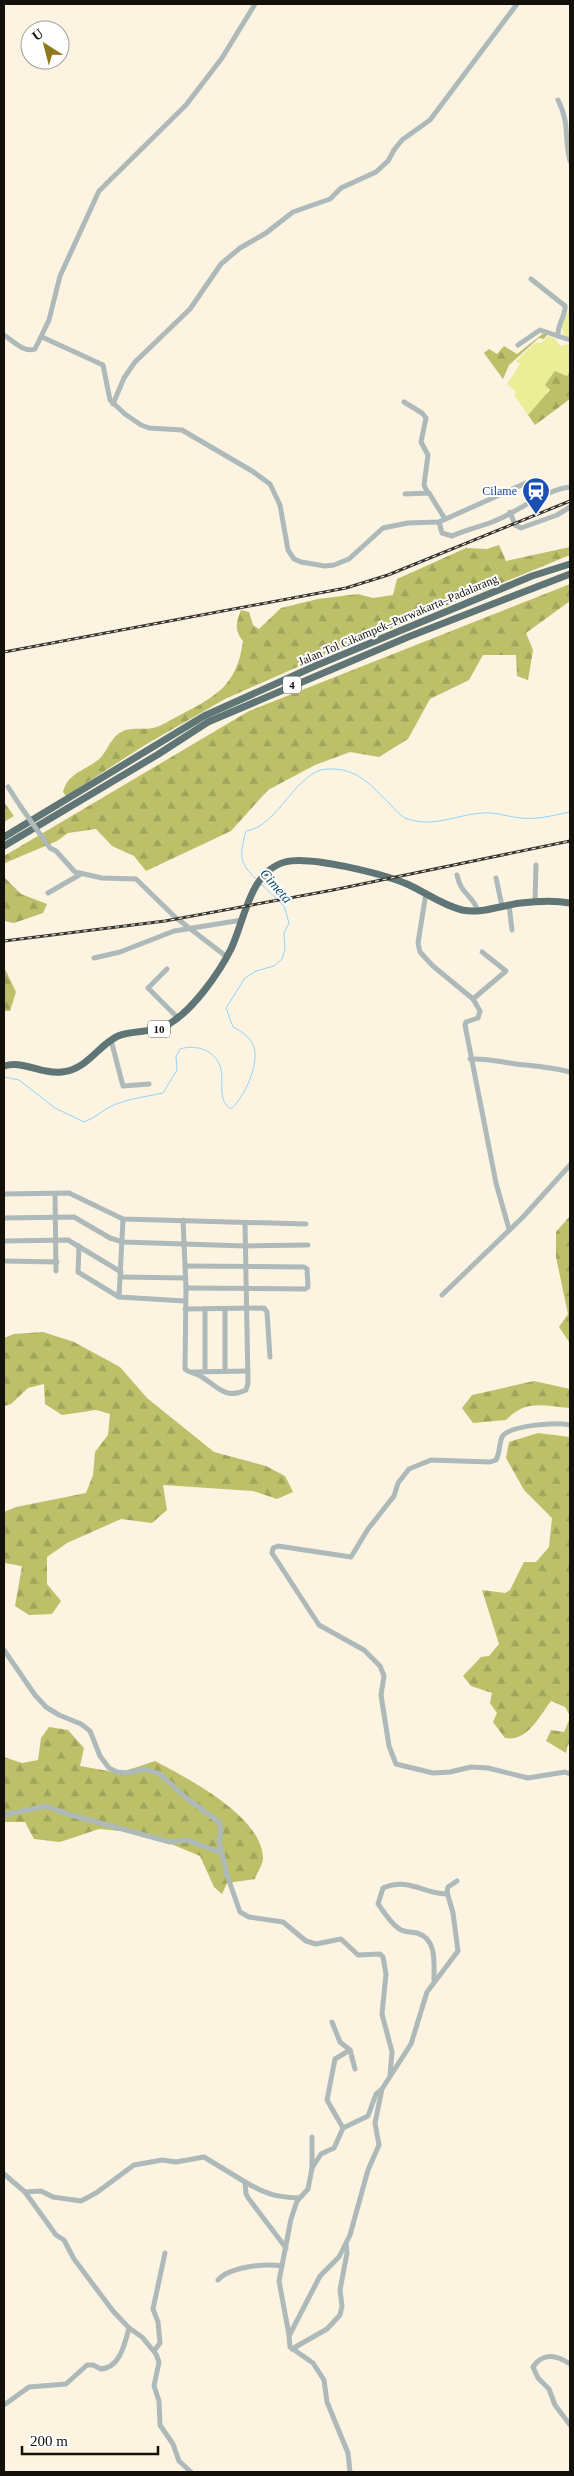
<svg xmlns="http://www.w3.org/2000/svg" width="574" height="2476" font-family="Georgia,serif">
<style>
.grass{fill:#eaee96}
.forest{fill:url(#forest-firs)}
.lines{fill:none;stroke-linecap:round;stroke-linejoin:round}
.stream{stroke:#90d3fc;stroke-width:1}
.minor{stroke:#aeb9b9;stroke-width:5}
.highway{stroke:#5f7576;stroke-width:7}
.rail-casing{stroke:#3a362e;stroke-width:3}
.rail{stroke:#fff;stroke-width:1;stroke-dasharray:4;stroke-linecap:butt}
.minor-bridge{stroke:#aeb9b9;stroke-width:5}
.labels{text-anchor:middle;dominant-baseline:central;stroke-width:4;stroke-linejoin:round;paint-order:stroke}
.shield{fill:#fff;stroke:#5a5854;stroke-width:1}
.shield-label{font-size:11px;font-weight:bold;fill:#14110b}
.transit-label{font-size:12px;fill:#164399;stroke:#fff;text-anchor:end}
.street-label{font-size:12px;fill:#14110b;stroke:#fff}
.water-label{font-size:14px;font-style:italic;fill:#074f70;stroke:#fff}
</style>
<defs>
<pattern id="forest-firs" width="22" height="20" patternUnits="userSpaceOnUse" patternTransform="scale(1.25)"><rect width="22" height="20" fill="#bcc069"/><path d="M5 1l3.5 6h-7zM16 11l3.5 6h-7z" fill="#a1a45a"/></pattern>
</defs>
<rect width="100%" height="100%" fill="#fdf3e1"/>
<g class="grass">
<polygon points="570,307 570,338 564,335 561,327"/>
<polygon points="549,336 556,340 560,346 570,344 570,370 567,376 555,371 545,398 528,415 514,395 516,392 507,384 520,364 516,361 535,343 541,343"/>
</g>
<g class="forest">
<polygon points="545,332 548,334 544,339 539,338 509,365 503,379 484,353 489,349 497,354 504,346 517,354"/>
<polygon points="570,370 570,399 535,425 528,415 550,390 545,385 555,371 567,376"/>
<path d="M499,545L506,561L570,547V555L304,664L225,699L145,745L66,796L63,792C68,773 84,771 98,760C108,752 109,738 123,731C132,727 143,730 153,728C162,726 172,719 180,715C217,696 237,685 243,641C234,630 236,623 241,610L249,612L253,625L259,629L281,608L318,599L358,594L373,598L393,595L397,579L466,548L487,549Z"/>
<polygon points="570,584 570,601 526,633 533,650 528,680 517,676 516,655 483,655 469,680 430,699 408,739 379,757 350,752 315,765 268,790 231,831 146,871 134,856 112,846 96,829 68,833 57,841 5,863 5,878 21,894 47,904 43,913 14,923 4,921 4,856 249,711"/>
<polygon points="4,802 14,816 4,822"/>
<polygon points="4,967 16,992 10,1011 4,1011"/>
<polygon points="570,1216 570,1343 559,1327 568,1314 556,1257 556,1232"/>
<polygon points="43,1332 74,1342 120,1367 147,1398 214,1452 266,1466 285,1476 293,1492 277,1499 253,1491 163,1485 167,1510 152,1523 121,1519 67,1543 47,1557 47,1584 61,1601 52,1614 29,1615 15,1606 22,1566 4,1563 4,1512 16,1507 86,1493 93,1475 95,1452 108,1435 110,1414 96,1410 62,1415 45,1404 44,1384 28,1388 11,1404 4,1406 4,1338 14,1334"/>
<path d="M534,1381L570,1389V1408C544,1406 526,1399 506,1420L473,1423L462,1408L472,1395Z"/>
<path d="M538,1433L570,1437V1716L565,1707L551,1701C539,1717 527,1742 505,1738L493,1722L497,1713L490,1703L492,1693L471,1686L463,1676L481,1657L489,1656L499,1644L482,1590L505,1593L510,1590L524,1562H536L549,1547L552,1518L524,1490L506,1458L509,1442Z"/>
<polygon points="570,1718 570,1746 568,1744 566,1753 546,1741 551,1730 564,1732"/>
<path d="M49,1727L68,1730L84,1748L80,1766L119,1773L155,1761C187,1778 262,1816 263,1858C263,1864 257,1873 255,1879L227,1883L222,1894L214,1887L200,1856L159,1839L132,1832L99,1829L60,1842L34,1839L25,1822H4V1757L22,1763L38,1760L41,1738Z"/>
</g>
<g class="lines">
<g class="stream">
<path d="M256,879C238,862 240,854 246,831C278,827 297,769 328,769C359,768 371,786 391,805C395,810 400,815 405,818C433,829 457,814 484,813C496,812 509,817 521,818C538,820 554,815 570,812"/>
<path d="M4,1077L19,1080L55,1108L84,1122C97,1117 106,1107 119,1103C133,1098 149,1096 163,1093L177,1070L176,1057L180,1049C196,1044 216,1050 221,1069C224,1082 217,1100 231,1109C244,1097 256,1071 255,1053C255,1041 243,1032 233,1027L226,1008L245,978L256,971L274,966L282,959L285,949L284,933L289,923L284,906L261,884"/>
</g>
<g class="minor">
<path d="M558,100C570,123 564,138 570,161"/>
<path d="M531,279L565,306C566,316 557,324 558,336"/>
<path d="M4,335C13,341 24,353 35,349L49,320L60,276L99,191L186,105L222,58L255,4"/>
<polyline points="42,337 103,365 110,400 125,414 141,425 149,428 182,430 252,471 270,484 280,505 288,550 294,559 301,562 325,566 334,565 349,559 383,528 408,523 439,522 526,483"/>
<polyline points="518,345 540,330 570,340"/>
<polyline points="404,402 422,413 426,418 421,442 428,455 424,485 428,493"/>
<polyline points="113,404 124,378 135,362 190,309 221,264 240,248 266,233 293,212 330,199 341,188 376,172 388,161 394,150 402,140 430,120 517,4"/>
<polyline points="405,494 429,493 445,519"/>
<polyline points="510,512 515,525 521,528 557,515 570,507"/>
<path d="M439,522L442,533L452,536C466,530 479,527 492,522C519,512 541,491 570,487"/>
<polyline points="8,787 21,807"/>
<polyline points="37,830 50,848 56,851 75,872 102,878 136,879 175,917 227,957"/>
<path d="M457,875C461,895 472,894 478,911"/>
<polyline points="496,878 502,906"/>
<polyline points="48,893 81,874"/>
<polyline points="426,893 418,943 420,952 433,966 473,999 480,1011 478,1018 466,1022 465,1025 496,1183 509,1229"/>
<polyline points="535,902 536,865"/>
<polyline points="509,905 512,930"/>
<polyline points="94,958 120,952 174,931 242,920"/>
<polyline points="167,969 148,988 177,1017"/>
<polyline points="473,999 506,971 482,952"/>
<polyline points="111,1040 123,1086 149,1084"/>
<path d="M470,1059C487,1058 501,1062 516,1064C535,1066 552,1067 570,1072"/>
<polyline points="4,1194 69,1193 123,1219 306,1224"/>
<polyline points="55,1194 56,1271"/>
<polyline points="4,1218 74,1217 110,1238 123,1242 245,1246 308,1245"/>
<path d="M183,1220L186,1288L185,1369C189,1373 197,1373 202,1377C217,1386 225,1400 246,1390L248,1383L245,1223"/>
<polyline points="4,1241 68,1240 121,1272"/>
<polyline points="79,1246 78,1272 119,1297 185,1301"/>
<polyline points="4,1261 57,1262"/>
<polyline points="185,1266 304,1267 307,1269 308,1287 305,1289 186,1288"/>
<polyline points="121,1277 185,1278"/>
<polyline points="442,1295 523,1217 570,1165"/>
<polyline points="119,1297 123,1219"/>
<polyline points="185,1309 264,1308 267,1312 270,1357"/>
<polyline points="225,1309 225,1371"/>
<polyline points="205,1371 205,1309"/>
<polyline points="193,1372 248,1371"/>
<path d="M570,1425C557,1422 509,1425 502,1437C499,1444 500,1453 496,1460L490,1462L431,1460L409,1469L398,1483L394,1496L368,1529L351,1557L278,1546L273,1548L272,1553L319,1625L364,1650L380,1666L384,1676L381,1695L389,1746L396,1764L433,1773L450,1772L471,1767L488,1768L528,1778L565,1772L570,1774"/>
<polyline points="4,1650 35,1695 46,1707 59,1715 81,1724 90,1731 100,1756 109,1768 117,1772 127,1773 145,1769 160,1774 185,1797 219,1822 221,1830 219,1841 227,1875 240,1912 249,1917 283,1922 306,1941 316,1944 341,1939 358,1955 380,1954 383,1957 386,1974 382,2014 392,2052 390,2075"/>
<polyline points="4,1815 46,1806 71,1815 170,1842 187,1840 222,1853"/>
<path d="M434,1980C434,1962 437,1939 417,1933C410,1931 404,1933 398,1928C390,1922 384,1912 378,1904L383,1888C409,1877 424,1894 447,1894"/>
<polyline points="332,2022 340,2042 350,2050 335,2059 327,2100 343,2128"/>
<polyline points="350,2050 355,2069"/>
<polyline points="312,2168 321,2154 334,2148 343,2128 368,2116 376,2094 381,2090"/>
<polyline points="4,2174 25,2192 56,2235 64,2240 74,2259 113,2311 129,2328 142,2337 156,2354 159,2362 154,2386 159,2401 160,2425 173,2444 179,2461 191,2472"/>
<path d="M245,2182C266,2194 275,2197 299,2198"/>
<polyline points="25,2192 41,2191 53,2197 81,2201 96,2193 134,2165 162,2160 176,2162 204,2157 245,2182 246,2194 249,2199 286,2248"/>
<path d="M218,2280C229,2267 265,2263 282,2266"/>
<polyline points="289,2335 279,2281 291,2219 297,2201 308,2189 312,2168 312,2137"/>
<polyline points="292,2349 327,2329 340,2315 342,2306 340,2290 347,2253 346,2243"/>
<polyline points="154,2351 160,2343 158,2322 153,2309 165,2253"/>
<path d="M570,2364C557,2355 543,2352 533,2367L538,2378L549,2389L555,2405L570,2425"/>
<path d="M4,2405L29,2387L66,2384L87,2365H93L101,2369C120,2368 125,2343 129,2328"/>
<polyline points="350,2472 348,2453 327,2402 324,2380 313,2363 290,2347 289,2336 320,2276 339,2257 350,2235 368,2170 379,2145 375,2123 382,2089 411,2044 427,1992 458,1951 453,1913 447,1892 448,1887 457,1881"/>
</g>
<g class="highway">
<polyline points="4,837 204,716 315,666 532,576 570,564"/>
<polyline points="4,846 157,755 208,722 408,637 570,574"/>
<path d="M4,1066C25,1060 41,1075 62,1072C88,1069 97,1046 118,1036C134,1029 154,1034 169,1024C193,1010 219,973 231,949C245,920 249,872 285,862C309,855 383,874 407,884C425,892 442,905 462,910C482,914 502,905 521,903C537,901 554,900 570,903"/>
</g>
<g class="rail-casing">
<g id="rail">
<polyline points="4,652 346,588 388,575 570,501"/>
<polyline points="4,941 165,921 333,890 570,841"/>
</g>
</g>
<use href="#rail" class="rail"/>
<polyline class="minor-bridge" points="21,807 37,830"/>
</g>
<defs>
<g id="station-pin" transform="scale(1.4375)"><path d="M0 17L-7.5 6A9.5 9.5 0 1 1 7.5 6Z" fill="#1a4fb4" stroke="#fff"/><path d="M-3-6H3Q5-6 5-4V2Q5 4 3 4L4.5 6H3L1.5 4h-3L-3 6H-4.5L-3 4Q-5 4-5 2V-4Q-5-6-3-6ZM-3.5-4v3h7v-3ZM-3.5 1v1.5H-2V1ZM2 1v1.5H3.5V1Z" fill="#fff"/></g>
</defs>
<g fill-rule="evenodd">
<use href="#station-pin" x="536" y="491"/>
</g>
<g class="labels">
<g class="shield">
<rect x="283" y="676.5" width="18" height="17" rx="4"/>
<rect x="148" y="1020.5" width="22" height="17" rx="4"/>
</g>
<g class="shield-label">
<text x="292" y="685">4</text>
<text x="159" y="1029">10</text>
</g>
<g class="transit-label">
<text x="517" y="491">Cilame</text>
</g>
<g class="street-label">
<text transform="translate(398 620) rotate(-23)">Jalan Tol Cikampek–Purwakarta–Padalarang</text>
</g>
<g class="water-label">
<text transform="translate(276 886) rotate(49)">Cimeta</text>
</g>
</g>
<rect width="574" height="2476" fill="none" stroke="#14110b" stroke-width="10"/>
<g transform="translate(45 45) rotate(324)"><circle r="24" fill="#ffffff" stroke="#a1a09d"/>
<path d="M0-4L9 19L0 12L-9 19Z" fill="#90781d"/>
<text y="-8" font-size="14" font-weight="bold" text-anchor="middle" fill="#14110b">U</text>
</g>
<path d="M22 2446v8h136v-8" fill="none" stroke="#14110b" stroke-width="2.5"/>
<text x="30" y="2446" font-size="15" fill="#14110b" stroke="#ffffff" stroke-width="4" paint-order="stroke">200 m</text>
</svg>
